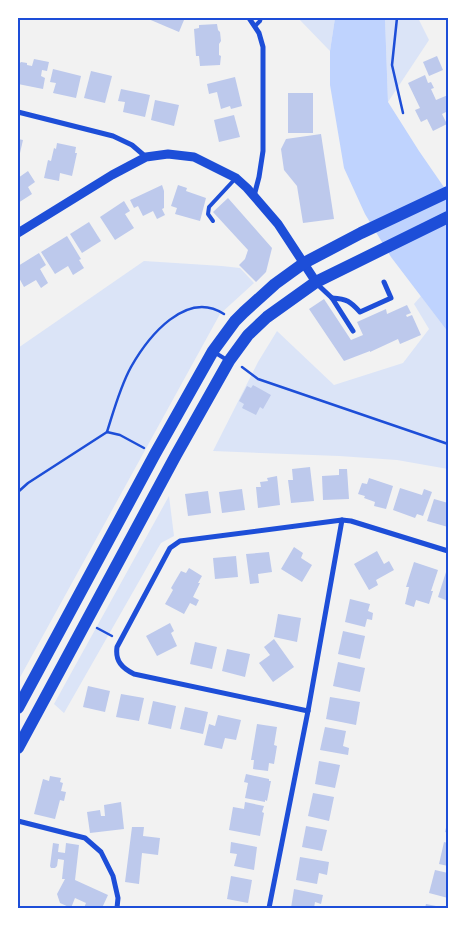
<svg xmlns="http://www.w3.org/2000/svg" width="466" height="926" font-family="Literata,serif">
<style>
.green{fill:#dbe4f7}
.water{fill:#bfd3fe}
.building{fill:#bdc9ec}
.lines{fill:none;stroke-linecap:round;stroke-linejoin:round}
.path{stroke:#1d4ed8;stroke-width:2.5}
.service{stroke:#1d4ed8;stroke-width:4}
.minor{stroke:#1d4ed8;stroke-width:5}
.tertiary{stroke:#1d4ed8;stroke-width:9}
.primary{stroke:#1d4ed8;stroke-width:12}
.neatline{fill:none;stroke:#1d4ed8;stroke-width:2}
</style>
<rect width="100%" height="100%" fill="#f2f2f2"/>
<g class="green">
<polygon points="298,18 335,18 330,51"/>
<polygon points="385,18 418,18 429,40 388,102"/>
<polygon points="144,261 222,266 240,268 254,283 220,314 18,681 18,348"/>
<polygon points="421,296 448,332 448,469 397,460 339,456 213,451 258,362 277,331 334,385 403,363 429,329 414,304"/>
<polygon points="169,496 174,536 161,543 158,548 64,713 54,704"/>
</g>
<polygon class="water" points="335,18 385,18 388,102 419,151 448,193 448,332 391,257 365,214 344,168 330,85 330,51"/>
<g class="building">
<polygon points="146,18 179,18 184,20 179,32"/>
<polygon points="217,24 218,30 220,32 221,41 219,44 219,55 221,56 220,65 200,66 199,56 196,56 194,29 199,28 199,25"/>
<polygon points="437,56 443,70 429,76 423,62"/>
<polygon points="34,59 49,62 47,71 42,70 41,76 45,78 43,89 18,84 18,62 20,63 21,62 27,63 27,65 32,66"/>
<polygon points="53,69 81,76 76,98 53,93 56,83 50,82"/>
<polygon points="91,71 112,76 105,103 84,98"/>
<polygon points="425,75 428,83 431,82 434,88 431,89 436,100 448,95 448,111 442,114 447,124 433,131 427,119 421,122 415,110 420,108 408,83"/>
<polygon points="235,77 242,106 231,109 230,106 221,109 217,92 209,94 207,84"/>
<polygon points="121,89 150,95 145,117 123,112 125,102 118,101"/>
<rect x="288" y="93" width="25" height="40"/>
<polygon points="155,100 179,105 174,126 151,120"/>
<polygon points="234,115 240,137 219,142 214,120"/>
<polygon points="321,134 334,219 303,223 297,186 284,170 281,149 286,139"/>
<polygon points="18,139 23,140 20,153 18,152"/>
<polygon points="57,143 76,147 75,153 77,153 72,176 60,173 59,181 44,178 48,160 51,161 54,148 56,149"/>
<polygon points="28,171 35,182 28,187 32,194 18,203 18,178"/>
<polygon points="162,185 164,191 164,208 162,209 165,215 157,219 153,211 143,216 138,206 134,208 130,200"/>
<polygon points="178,185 187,188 186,191 206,198 200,221 175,214 177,208 171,206"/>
<polygon points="228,198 272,248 266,272 256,282 239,265 245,259 248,250 213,212"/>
<polygon points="124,201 130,211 125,214 134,228 115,240 100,217"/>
<polygon points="89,222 101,241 82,253 70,234"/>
<polygon points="67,236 81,259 79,260 84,268 73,275 68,266 55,274 41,252"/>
<polygon points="39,253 46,265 40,269 48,283 41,288 36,280 24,287 18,276 18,266"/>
<polygon points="324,299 351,340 363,335 357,322 386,309 387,314 407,305 411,313 406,315 407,317 412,315 421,335 400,344 398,339 370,352 370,351 344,361 309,309"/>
<polygon points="253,385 271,395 263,409 260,407 256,415 242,408 244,404 239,401 247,386 251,388"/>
<polygon points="310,467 314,501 291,503 288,480 293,480 292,469"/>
<polygon points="339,469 347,469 349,499 323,500 322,476 339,475"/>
<polygon points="277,476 280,505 258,508 256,487 261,487 260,482 268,481 267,478"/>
<polygon points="369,478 393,486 386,509 374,506 375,502 364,498 365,496 358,494 362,483 367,484"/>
<polygon points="400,488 422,495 424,489 432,492 423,516 417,514 415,518 393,510"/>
<polygon points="242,489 245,510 222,513 219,492"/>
<polygon points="208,491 211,513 188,516 185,494"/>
<polygon points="434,499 448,503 448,527 427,521"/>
<polygon points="294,547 303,553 301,558 312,565 302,582 281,569"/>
<polygon points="377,551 384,564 389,561 394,570 376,580 378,585 369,590 354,564"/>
<polygon points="269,552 272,572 258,574 259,583 250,584 246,554"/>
<polygon points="236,556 238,577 215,579 213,558"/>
<polygon points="414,562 438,570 431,591 433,591 429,604 416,600 414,607 405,604 409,587 406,587"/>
<polygon points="189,568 202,576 198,583 200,583 193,597 199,600 196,606 190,603 184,614 165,604 173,590 171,588 181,571 186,573"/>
<polygon points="446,572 448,573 448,601 438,597"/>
<polygon points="350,599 370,604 368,611 373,613 372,620 367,619 365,627 345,622"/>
<polygon points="278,614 301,618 297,642 274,637"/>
<polygon points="170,623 174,631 171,633 177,646 157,656 146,636"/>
<polygon points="343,631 365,636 360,659 338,654"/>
<polygon points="274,639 294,667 273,682 259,663 270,655 264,647"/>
<polygon points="195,642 217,647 212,669 190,664"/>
<polygon points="227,649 250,654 245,677 222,671"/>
<polygon points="338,662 365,668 360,692 333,686"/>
<polygon points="88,686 110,691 105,712 83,707"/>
<polygon points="121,694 144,698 139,721 116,717"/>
<polygon points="330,697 360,702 356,725 326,719"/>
<polygon points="153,701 176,706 171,729 148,724"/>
<polygon points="185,707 208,712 203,734 180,729"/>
<polygon points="218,715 241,720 236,740 225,738 222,749 204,745 209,724 215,726"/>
<polygon points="257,724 277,727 274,745 277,746 274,764 269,763 268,771 253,769 254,760 251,760"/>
<polygon points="325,727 346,731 343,746 349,748 348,755 320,750"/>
<polygon points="319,761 340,765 335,788 315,784"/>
<polygon points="246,774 269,779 269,781 271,781 267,801 265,800 265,802 245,798 248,783 244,782"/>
<polygon points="50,776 61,778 60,782 63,783 61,791 66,792 64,801 60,800 55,819 34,814 43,779 49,781"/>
<polygon points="313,793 334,797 329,821 308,816"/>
<polygon points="121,802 124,829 90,833 87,812 100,810 101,816 105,816 104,805"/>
<polygon points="245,802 264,806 262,812 264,813 260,836 229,830 233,807 244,809"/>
<polygon points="448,819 448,833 445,832"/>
<polygon points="306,826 327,830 322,851 302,847"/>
<polygon points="132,827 144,827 143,836 160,838 158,855 142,853 139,884 125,882"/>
<polygon points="231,842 257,847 254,870 234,866 237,854 230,853"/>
<polygon points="444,842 448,843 448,866 439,864"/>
<polygon points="53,843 59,844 58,852 65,853 66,843 79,845 75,880 108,895 102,908 84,908 86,903 75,898 71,908 60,903 57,894 65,879 62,879 64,860 58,859 57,866 55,868 51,868 50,866"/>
<polygon points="300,857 329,862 327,875 319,873 317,884 296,880"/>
<polygon points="435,870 448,873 448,898 429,893"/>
<polygon points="231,876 252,880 248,903 227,899"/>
<polygon points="294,889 323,895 321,904 315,902 314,908 291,908"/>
<polygon points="426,904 446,908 425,908"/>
</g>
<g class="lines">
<g class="path">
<polyline points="397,18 392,65 403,113"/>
<polyline points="242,367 258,379 448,444"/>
<path d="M107,432C114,410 120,387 131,367C148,337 186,289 224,314"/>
<polyline points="18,492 28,483 107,432 120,435 144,448"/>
<polyline points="97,628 112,636"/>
</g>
<g class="service">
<polyline points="255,26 260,21 261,18"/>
<polyline points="213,221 208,214 209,207 235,179"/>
<polyline points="214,352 227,360"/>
</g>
<g class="minor">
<polyline points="249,18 259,33 263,47 263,151 259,177 254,196"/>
<polyline points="18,112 113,136 132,145 146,157"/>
<polyline points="316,283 332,298 353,331"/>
<path d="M332,298C347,299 350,301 360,312L391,298L384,282"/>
<path d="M308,711L134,674C122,668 115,661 117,647L170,548L180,541L342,520L351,521L448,551"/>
<polyline points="18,821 85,838 101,852 113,876 118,898 117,908"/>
<polyline points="269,908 308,711 342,520"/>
</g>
<polyline class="tertiary" points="18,233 112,175 146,157 168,154 194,157 236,178 247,188 278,224 316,282"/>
<g class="primary">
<polyline points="18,708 155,454 213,351 235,321 244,312 275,284 304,263 361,233 448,192"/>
<polyline points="18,748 176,455 229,361 248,335 267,317 316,282 448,217"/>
</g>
</g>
<rect width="466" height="926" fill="none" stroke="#ffffff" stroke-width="38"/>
<rect x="19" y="19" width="428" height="888" class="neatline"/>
</svg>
